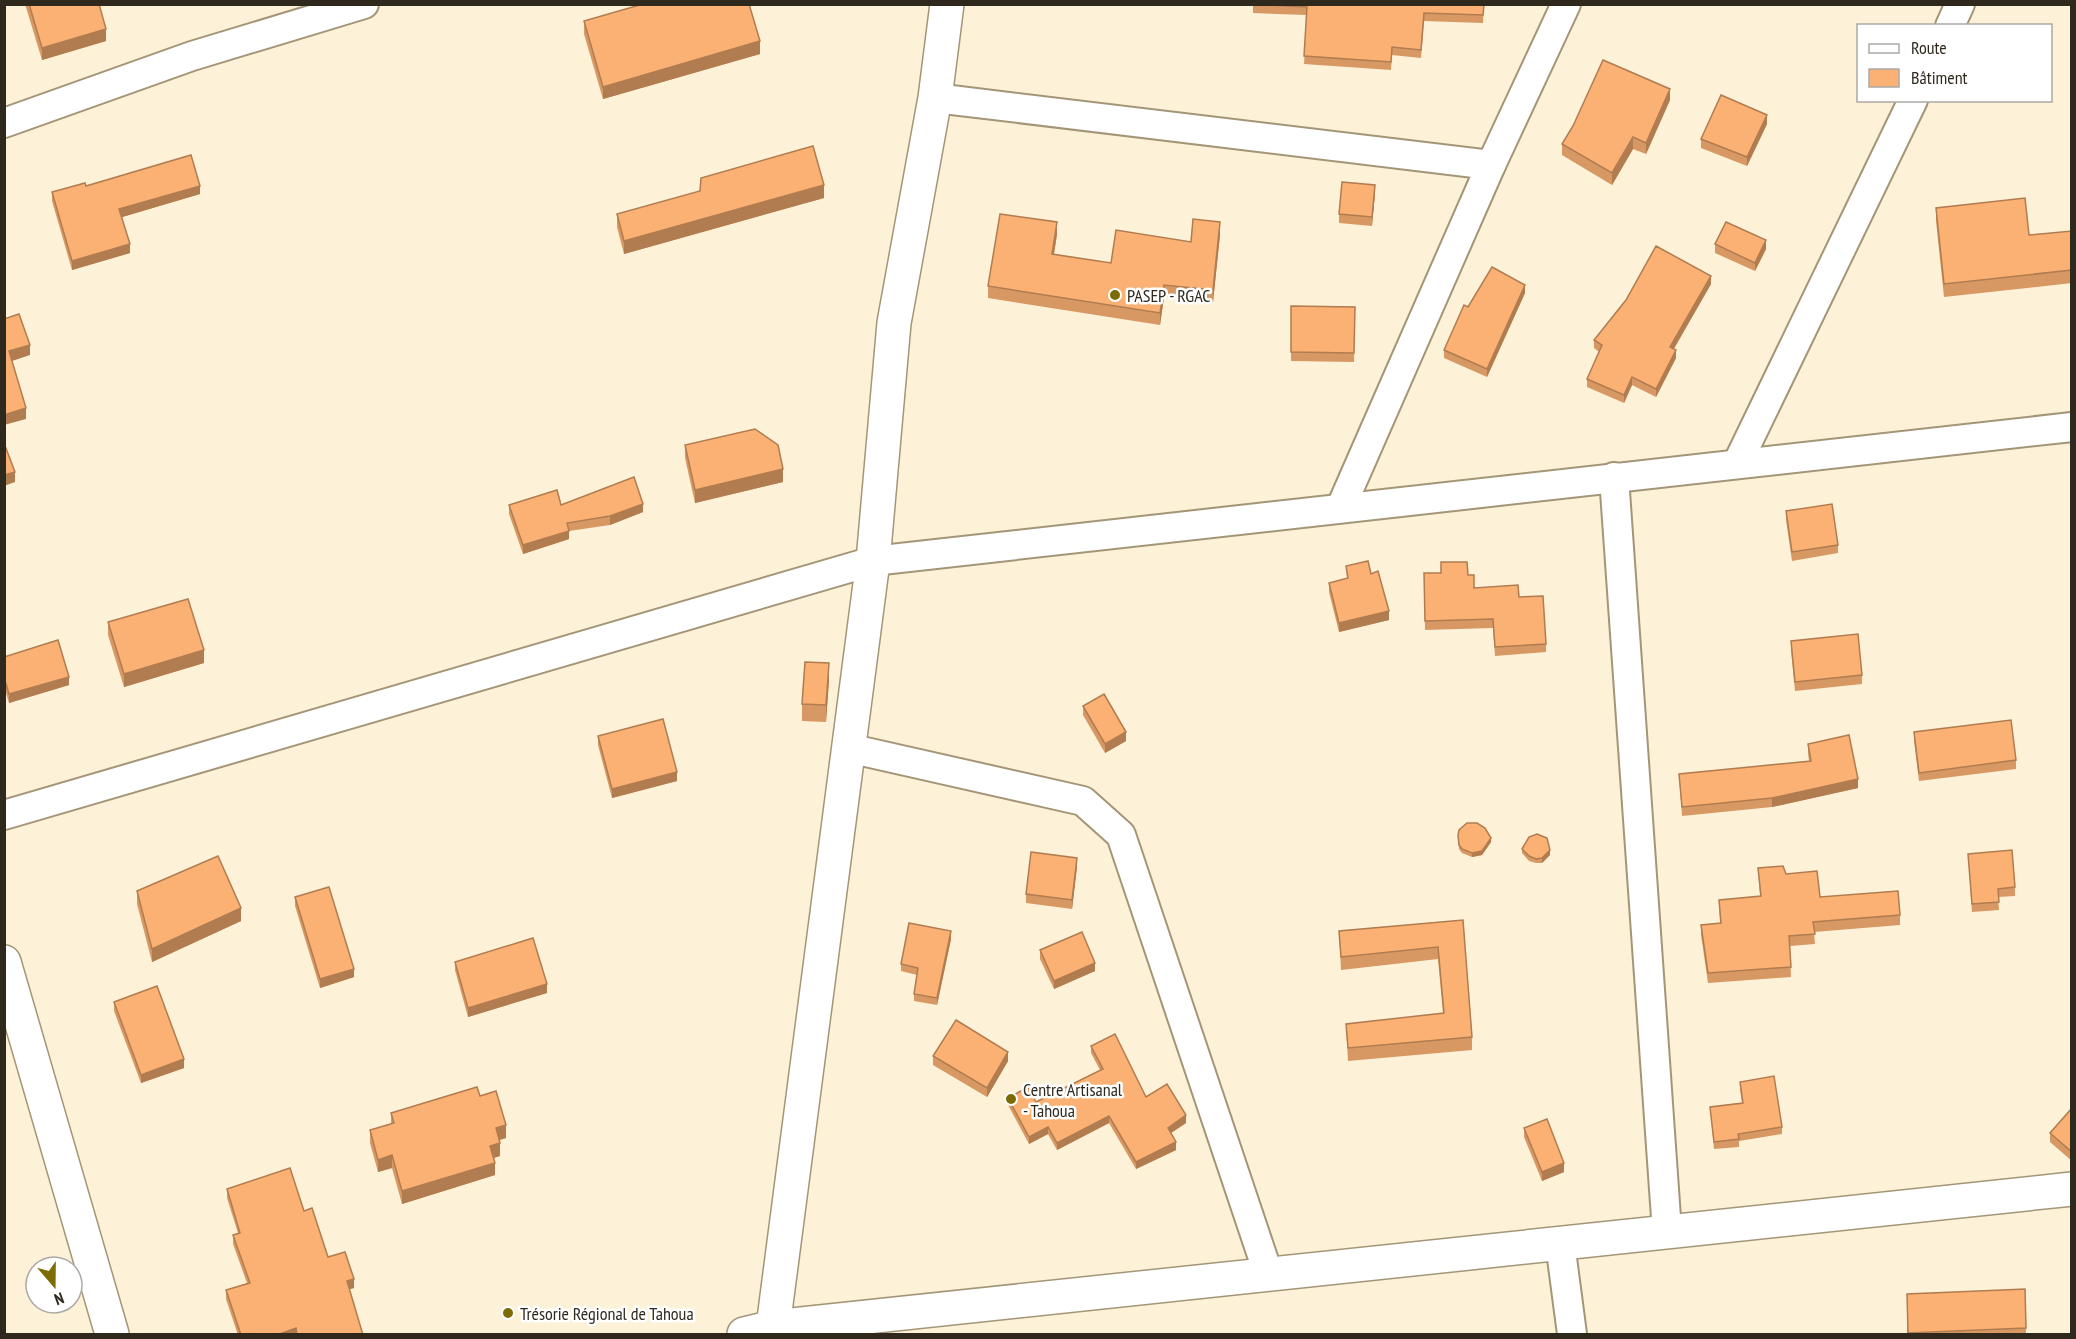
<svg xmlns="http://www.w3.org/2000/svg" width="2076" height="1339" font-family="'PT Sans Narrow',sans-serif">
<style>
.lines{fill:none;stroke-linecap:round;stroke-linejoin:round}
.street-casing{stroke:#a49577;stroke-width:32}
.secondary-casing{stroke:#a49577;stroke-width:36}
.street{stroke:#fff;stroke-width:28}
.secondary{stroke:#fff;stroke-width:33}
.wall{fill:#d89863}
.shaded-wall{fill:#b07c50}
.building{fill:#fbb173;stroke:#b07c50;stroke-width:1.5}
.poi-dot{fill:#7d6b04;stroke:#fff;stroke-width:2}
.labels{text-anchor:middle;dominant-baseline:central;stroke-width:5;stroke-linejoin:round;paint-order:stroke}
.poi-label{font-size:18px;fill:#2f291d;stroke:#fff;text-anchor:start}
</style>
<rect width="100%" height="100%" fill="#fdf1d7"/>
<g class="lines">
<g class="street-casing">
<g id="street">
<polyline points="1950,26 1960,4"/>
<polyline points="935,98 1491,165"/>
<polyline points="4,123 192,56 364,4"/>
<polyline points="1737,464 1913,100"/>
<polyline points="1614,477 1667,1232"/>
<polyline points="1341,507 1491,165 1566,4"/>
<polyline points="848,748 1083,801 1121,835 1268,1273"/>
<polyline points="4,815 873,561 2072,427"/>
<polyline points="1560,1243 1572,1334"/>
</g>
</g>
<g class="secondary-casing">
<g id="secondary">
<polyline points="4,962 112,1334"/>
<polyline points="773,1327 873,561 894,323 935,98 947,4"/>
<polyline points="744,1334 773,1327 2072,1189"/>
</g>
</g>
<use href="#street" class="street"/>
<use href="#secondary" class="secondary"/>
</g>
<g class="wall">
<polygon points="25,4 99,4 106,41 42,60"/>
<polygon points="1253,4 1484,4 1483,23 1424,21 1421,58 1392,55 1391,70 1304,64 1307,15 1253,13"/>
<polygon points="584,21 760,54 603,99 584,34"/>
<polygon points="1670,100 1646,154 1633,149 1612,185 1562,155 1562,144"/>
<polygon points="1767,124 1747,166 1701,148 1701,139"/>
<polygon points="86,186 200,194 122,217 130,253 72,270 52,201 52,192"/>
<polygon points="1375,193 1372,226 1339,223 1339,214"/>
<polygon points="824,198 624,254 617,227 617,214"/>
<polygon points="1936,208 2029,235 2072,231 2072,283 1944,297 1936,221"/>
<polygon points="1057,234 1054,254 1111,263 1220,235 1213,302 1164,297 1160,325 988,298 988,286"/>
<polygon points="1715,244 1766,249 1755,271 1715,253"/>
<polygon points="1711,284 1674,349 1676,358 1656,397 1632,385 1624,403 1587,387 1587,379 1599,352 1594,348 1594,340"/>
<polygon points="1525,293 1487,377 1444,358 1444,350 1468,307"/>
<polygon points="1291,306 1355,307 1354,362 1291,361"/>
<polygon points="685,445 783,482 695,503 685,458"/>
<polygon points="509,505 561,505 643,512 610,525 569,531 569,539 523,554 509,514"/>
<polygon points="1786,511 1838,545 1838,553 1792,561 1786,520"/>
<polygon points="1346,566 1371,574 1389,620 1339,632 1329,592 1329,583 1347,579"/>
<polygon points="1424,573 1474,588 1519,597 1546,644 1546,652 1495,656 1493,628 1425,630"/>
<polygon points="108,622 204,663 124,687 108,635"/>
<polygon points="1791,641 1862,675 1862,684 1795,691 1791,650"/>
<polygon points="4,657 69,685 9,703 4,686"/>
<polygon points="829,680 826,722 802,721 802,704"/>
<polygon points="1083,706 1126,741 1105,753 1083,715"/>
<polygon points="1914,732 2016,760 2016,769 1919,781 1914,741"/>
<polygon points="598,736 677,781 612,798 598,745"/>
<polygon points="1808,744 1858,788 1772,807 1682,816 1679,774 1809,761 1808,753"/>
<polygon points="1458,835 1491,842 1482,855 1472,857 1462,853 1459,849"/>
<polygon points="1522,849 1550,855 1542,863 1536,863 1529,861 1522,853"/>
<polygon points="1968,854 2015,887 2015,896 1998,897 1999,910 1972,912"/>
<polygon points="1077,867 1072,909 1026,903 1026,894"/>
<polygon points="1758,868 1786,874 1820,897 1900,915 1900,925 1814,932 1815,944 1790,946 1791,977 1708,983 1701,935 1701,925 1720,923 1719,900 1760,896"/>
<polygon points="137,891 241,921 152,962 137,904"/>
<polygon points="295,897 354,977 320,988 295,906"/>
<polygon points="1463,920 1472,1037 1472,1050 1348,1061 1346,1024 1443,1014 1438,959 1341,970 1339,931"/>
<polygon points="951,939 937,1005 914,1001 914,994 917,975 901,971 901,964"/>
<polygon points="1040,950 1095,971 1054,989 1040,959"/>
<polygon points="455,962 547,993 468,1017 455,970"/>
<polygon points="114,1002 184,1068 141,1083 114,1011"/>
<polygon points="1091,1046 1146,1097 1186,1123 1171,1133 1176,1150 1136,1169 1109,1123 1057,1150 1048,1134 1029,1144 1008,1105 1008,1098 1036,1102 1100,1070 1091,1053"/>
<polygon points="933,1056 1008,1061 987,1097 933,1065"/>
<polygon points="1740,1082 1782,1127 1782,1134 1739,1141 1739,1147 1714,1149 1710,1107 1742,1103 1740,1089"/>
<polygon points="480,1096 506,1138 499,1140 500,1156 494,1158 495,1175 402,1204 392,1168 378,1172 370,1143 370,1130 391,1124 391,1113"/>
<polygon points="2072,1108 2072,1161 2050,1142 2050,1133"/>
<polygon points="1524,1128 1564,1172 1542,1181 1524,1137"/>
<polygon points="227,1189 304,1211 328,1257 354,1288 349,1289 363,1335 238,1335 226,1299 226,1290 247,1283 233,1244 233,1235 238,1233 227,1198"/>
<polygon points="2025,1289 2026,1335 1907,1335 1907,1294"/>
</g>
<g class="shaded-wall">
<polygon points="106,29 106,41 42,60 42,48"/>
<polygon points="760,41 760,54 603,99 603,87"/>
<polygon points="1670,89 1670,100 1646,154 1646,143"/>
<polygon points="1767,115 1767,124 1747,166 1747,157"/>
<polygon points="1633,137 1633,149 1612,185 1612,173"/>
<polygon points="824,185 824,198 624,254 624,241"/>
<polygon points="1375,185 1375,193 1372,226 1372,217"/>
<polygon points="200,186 200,194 119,218 119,209"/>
<polygon points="1057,222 1057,234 1052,266 1052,254"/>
<polygon points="1220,222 1220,235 1213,302 1213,290"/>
<polygon points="1766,240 1766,249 1755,271 1755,263"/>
<polygon points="130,244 130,253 72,270 72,261"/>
<polygon points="1711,276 1711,284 1670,355 1670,347"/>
<polygon points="1164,285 1164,297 1160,325 1160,313"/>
<polygon points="1525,285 1525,293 1487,377 1487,369"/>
<polygon points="30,345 30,355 9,362 9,351"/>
<polygon points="1676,350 1676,358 1656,397 1656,389"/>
<polygon points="1632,377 1632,385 1624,403 1624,395"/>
<polygon points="26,408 26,419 4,425 4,415"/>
<polygon points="783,469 783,482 695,503 695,490"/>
<polygon points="15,472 15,482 4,486 4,475"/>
<polygon points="643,504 643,512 610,525 610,516"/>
<polygon points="569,531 569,539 523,554 523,545"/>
<polygon points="1389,611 1389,620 1339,632 1339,623"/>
<polygon points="204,650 204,663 124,687 124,674"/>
<polygon points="829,663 829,680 826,722 826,705"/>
<polygon points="69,677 69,685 9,703 9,694"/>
<polygon points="1126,732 1126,741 1105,753 1105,744"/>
<polygon points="677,772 677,781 612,798 612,789"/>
<polygon points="1858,779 1858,788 1772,807 1772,798"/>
<polygon points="1491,838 1491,842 1482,855 1472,857 1472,853"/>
<polygon points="1550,850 1550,855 1542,863 1542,858"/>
<polygon points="1077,858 1077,867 1072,909 1072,900"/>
<polygon points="241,908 241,921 152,962 152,949"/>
<polygon points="951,931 951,939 937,1005 937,998"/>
<polygon points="1095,963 1095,971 1054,989 1054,981"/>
<polygon points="354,969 354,977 320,988 320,979"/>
<polygon points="547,984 547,993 468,1017 468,1008"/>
<polygon points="1008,1052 1008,1061 987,1097 987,1088"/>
<polygon points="184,1059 184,1068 141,1083 141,1075"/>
<polygon points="1186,1115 1186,1123 1168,1135 1168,1128"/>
<polygon points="1109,1116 1109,1123 1057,1150 1057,1143"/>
<polygon points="506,1125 506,1138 496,1141 496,1128"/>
<polygon points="1048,1127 1048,1134 1029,1144 1029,1137"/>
<polygon points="1176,1142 1176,1150 1136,1169 1136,1162"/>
<polygon points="500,1143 500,1156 490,1159 490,1146"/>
<polygon points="392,1155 392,1168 378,1172 378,1160"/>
<polygon points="495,1163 495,1175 402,1204 402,1191"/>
<polygon points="1564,1163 1564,1172 1542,1181 1542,1172"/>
<polygon points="354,1279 354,1288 347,1290 347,1281"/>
<polygon points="296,1328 296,1335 277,1335"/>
</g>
<g class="building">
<polygon points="29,4 99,4 106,29 42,48"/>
<polygon points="643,4 749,4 760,41 603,87 584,21"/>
<polygon points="1253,4 1484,4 1483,15 1424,13 1421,50 1392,47 1391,62 1304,56 1307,7"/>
<polygon points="1603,60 1670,89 1646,143 1633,137 1612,173 1562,144 1573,126"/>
<polygon points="1721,95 1767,115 1747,157 1701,139"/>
<polygon points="813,146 824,185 624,241 617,214 700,191 701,178"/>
<polygon points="191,155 200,186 119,209 130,244 72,261 52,192 85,183 86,186"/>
<polygon points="1342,182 1375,185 1372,217 1339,214"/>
<polygon points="2025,198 2029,235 2072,231 2072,270 1944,284 1936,208"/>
<polygon points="1000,214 1057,222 1052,254 1111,263 1116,230 1191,242 1193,219 1220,222 1213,290 1164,285 1160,313 988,286"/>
<polygon points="1726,222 1766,240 1755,263 1715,244"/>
<polygon points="1656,246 1711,276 1670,347 1676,350 1656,389 1632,377 1624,395 1587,379 1602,345 1594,340 1626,300"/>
<polygon points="1492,267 1525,285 1487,369 1444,350 1464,305 1468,307"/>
<polygon points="1291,306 1355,307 1354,353 1291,352"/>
<polygon points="19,314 30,345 9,351 26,408 4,415 4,319"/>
<polygon points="755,429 778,445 783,469 695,490 685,445"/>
<polygon points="4,443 15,472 4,475"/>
<polygon points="634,477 643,504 610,516 567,523 569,531 523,545 509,505 557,490 561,505"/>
<polygon points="1832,504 1838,545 1792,552 1786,511"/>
<polygon points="1368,561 1371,574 1378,571 1389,611 1339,623 1329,583 1348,578 1346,566"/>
<polygon points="1441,562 1467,562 1468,575 1474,575 1474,588 1518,585 1519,597 1543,596 1546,644 1495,647 1493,619 1425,621 1424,573 1441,573"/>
<polygon points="188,599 204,650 124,674 108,622"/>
<polygon points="1858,634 1862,675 1795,682 1791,641"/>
<polygon points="58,640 69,677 9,694 4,677 4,657"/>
<polygon points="805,662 829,663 826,705 802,704"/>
<polygon points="1104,694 1126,732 1105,744 1083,706"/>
<polygon points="663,719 677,772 612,789 598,736"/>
<polygon points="2011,720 2016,760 1919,773 1914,732"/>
<polygon points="1849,735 1858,779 1772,798 1682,807 1679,774 1811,761 1808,744"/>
<polygon points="1467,823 1477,823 1485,828 1491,838 1482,851 1472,853 1462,849 1459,845 1458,835 1459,830"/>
<polygon points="1537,834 1547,838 1550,850 1542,858 1536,859 1529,856 1522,849 1529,837"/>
<polygon points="2012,850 2015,887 1998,889 1999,902 1972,904 1968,854"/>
<polygon points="1031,852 1077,858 1072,900 1026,894"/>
<polygon points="218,856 241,908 152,949 137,891"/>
<polygon points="1783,866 1786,874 1817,871 1820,897 1898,891 1900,915 1813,922 1815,934 1789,936 1791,967 1708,973 1701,925 1721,923 1719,900 1761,896 1758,868"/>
<polygon points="329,887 354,969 320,979 295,897"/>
<polygon points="1463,920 1472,1037 1348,1048 1346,1024 1444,1013 1438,947 1341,957 1339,931"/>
<polygon points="909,923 951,931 937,998 914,994 918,968 901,964"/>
<polygon points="1082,932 1095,963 1054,981 1040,950"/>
<polygon points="533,938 547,984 468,1008 455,962"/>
<polygon points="157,986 184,1059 141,1075 114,1002"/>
<polygon points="956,1020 1008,1052 987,1088 933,1056"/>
<polygon points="1115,1034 1146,1097 1167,1084 1186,1115 1168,1128 1176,1142 1136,1162 1109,1116 1057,1143 1048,1127 1029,1137 1008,1098 1028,1087 1036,1102 1103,1069 1091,1046"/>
<polygon points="1774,1076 1782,1127 1738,1134 1739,1139 1714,1142 1710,1107 1743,1103 1740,1082"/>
<polygon points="477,1087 480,1096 496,1091 506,1125 496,1128 500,1143 490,1146 495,1163 402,1191 392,1155 378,1160 370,1130 394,1123 391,1113"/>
<polygon points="2072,1108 2072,1152 2050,1133"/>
<polygon points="1547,1119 1564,1163 1542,1172 1524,1128"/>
<polygon points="290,1168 304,1211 312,1208 328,1257 345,1252 354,1279 347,1281 363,1335 297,1335 296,1328 277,1335 241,1335 226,1290 250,1283 233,1235 240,1233 227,1189"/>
<polygon points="2025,1289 2026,1328 1908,1333 1907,1294"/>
</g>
<g class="poi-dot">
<circle cx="1115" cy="295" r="6"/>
<circle cx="1011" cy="1099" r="6"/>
<circle cx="508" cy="1313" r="6"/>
</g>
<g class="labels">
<g class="poi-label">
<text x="1127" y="295">PASEP - RGAC</text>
<text x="1023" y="1089">Centre Artisanal<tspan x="1023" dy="21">- Tahoua</tspan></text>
<text x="520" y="1313">Trésorie Régional de Tahoua</text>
</g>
</g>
<rect width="2076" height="1339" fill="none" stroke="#2f291d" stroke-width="12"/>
<rect x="1857" y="24" width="195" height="78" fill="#ffffff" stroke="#aca9a5" stroke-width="1.5"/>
<rect x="1869" y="44" width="30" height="9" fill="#ffffff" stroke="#aca9a5" stroke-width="1.5"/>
<text x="1911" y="54" font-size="18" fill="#2f291d">Route</text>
<rect x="1869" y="69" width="30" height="18" fill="#fbb173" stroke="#aca9a5" stroke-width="1.5"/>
<text x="1911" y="84" font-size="18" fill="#2f291d">Bâtiment</text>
<g transform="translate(54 1285) rotate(160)"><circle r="28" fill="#ffffff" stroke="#aca9a5" stroke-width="1.5"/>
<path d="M0-4.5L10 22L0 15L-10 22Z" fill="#7d6b04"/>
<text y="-9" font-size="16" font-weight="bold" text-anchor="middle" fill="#2f291d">N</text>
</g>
</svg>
